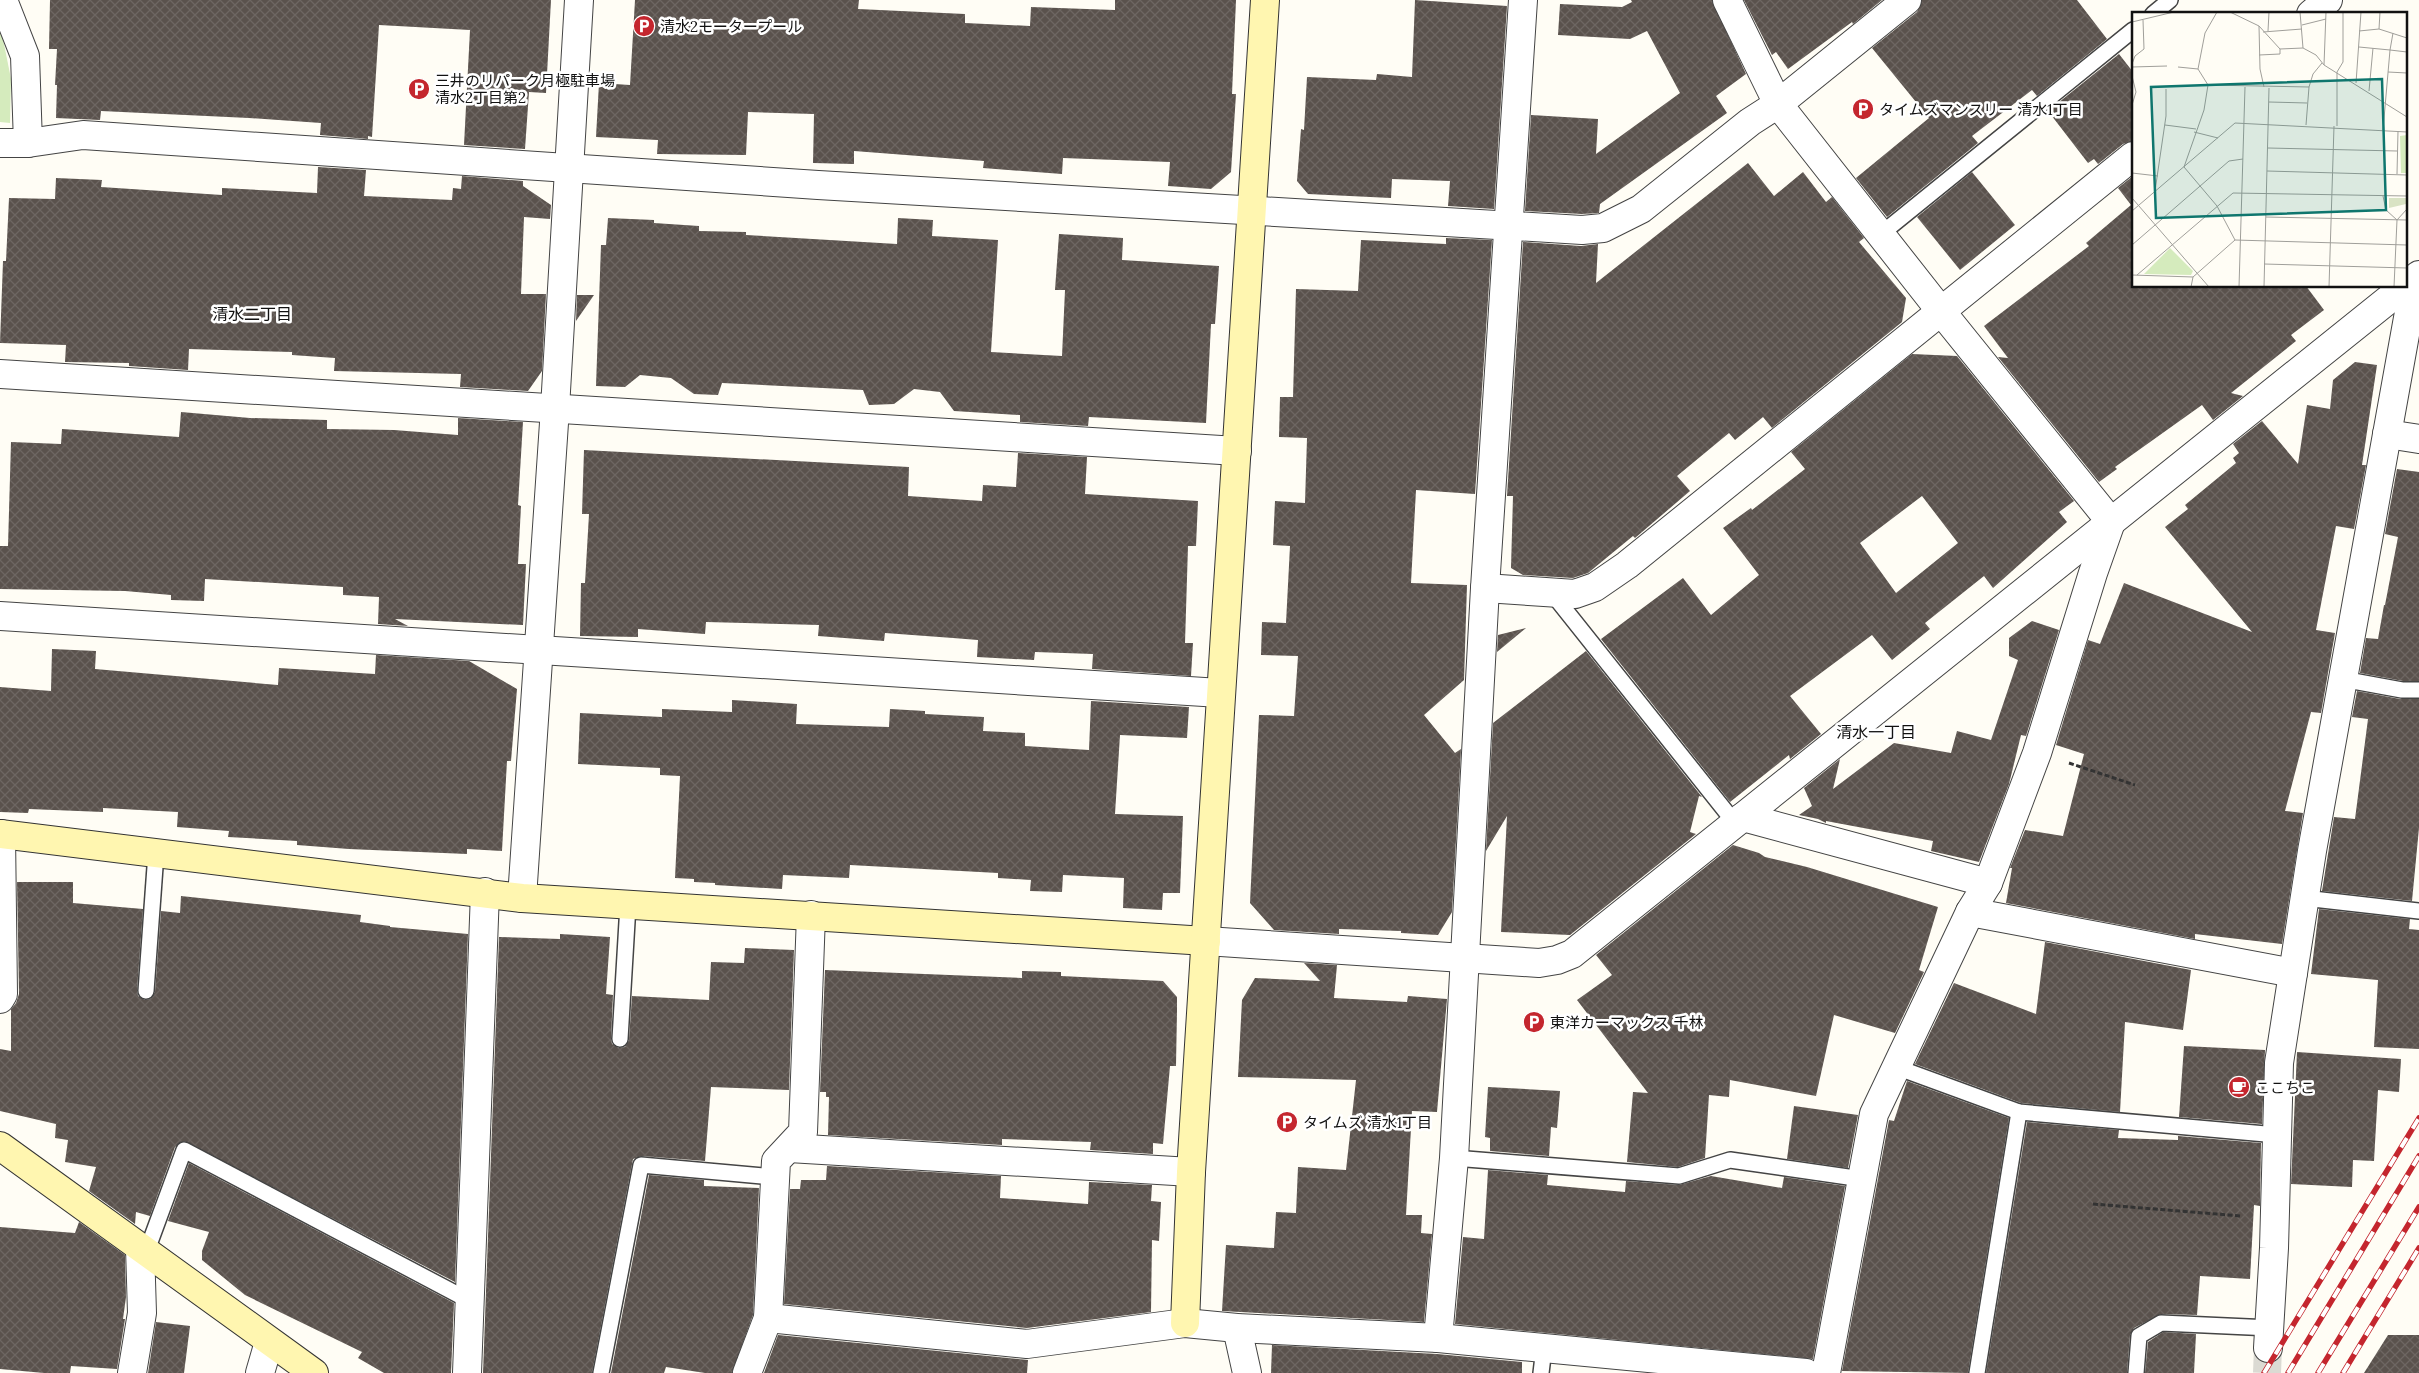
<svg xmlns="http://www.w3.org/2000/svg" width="2419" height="1373" font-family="Lora,'Noto Sans JP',serif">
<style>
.park{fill:#d5ebbd}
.building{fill:url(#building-cross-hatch);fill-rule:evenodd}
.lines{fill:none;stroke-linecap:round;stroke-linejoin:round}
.street-tunnel{stroke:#dbdad3;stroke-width:28;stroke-dasharray:28 14;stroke-linecap:butt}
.lane-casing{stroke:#444;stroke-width:18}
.street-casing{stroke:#444;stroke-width:30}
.secondary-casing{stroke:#333;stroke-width:30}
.path{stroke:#333;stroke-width:3;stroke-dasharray:5 2.5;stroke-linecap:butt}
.lane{stroke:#fff;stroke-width:15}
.street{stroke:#fff;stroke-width:28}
.secondary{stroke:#fff6b0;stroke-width:28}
.rail-casing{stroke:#c4262e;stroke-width:5.5}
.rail{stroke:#fff;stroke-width:4;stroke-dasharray:11;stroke-linecap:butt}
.labels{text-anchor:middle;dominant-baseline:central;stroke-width:5;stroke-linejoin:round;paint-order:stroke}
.poi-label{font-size:15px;fill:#111;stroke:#fff;text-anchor:start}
.neighbourhood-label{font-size:16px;fill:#111;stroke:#fff}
.inset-road{fill:none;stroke:#a09f9a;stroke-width:1}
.view{fill:#0f766e;fill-opacity:0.15;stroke:#0f766e;stroke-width:2.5}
.inset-edge{fill:none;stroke:#111;stroke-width:2.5}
</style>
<defs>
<pattern id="building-cross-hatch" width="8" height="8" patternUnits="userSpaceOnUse" patternTransform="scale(1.25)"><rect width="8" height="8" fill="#5a524d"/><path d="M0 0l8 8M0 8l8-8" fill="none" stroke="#6d6662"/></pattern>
</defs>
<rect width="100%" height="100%" fill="#fffdf5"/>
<polygon class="park" points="0,24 11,79 10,123 0,122"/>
<g class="building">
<polygon points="50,0 551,0 546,93 529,92 525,149 464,145 470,30 379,25 372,137 368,136 368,139 320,135 321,123 249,118 101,111 100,120 56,118 57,85 55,85 57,49 49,49"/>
<polygon points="635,0 859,0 858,9 965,14 965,23 1030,26 1031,7 1115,10 1115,0 1236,0 1232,94 1236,94 1231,172 1211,189 1168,186 1170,162 1063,158 1062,174 983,168 984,161 854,151 854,164 813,163 814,114 748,112 746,155 657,154 658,140 596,137 599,83 630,85"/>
<polygon points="1415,0 1507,6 1494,209 1448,206 1450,181 1392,179 1391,198 1308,194 1297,181 1301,129 1304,130 1307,77 1376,80 1377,74 1412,77"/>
<polygon points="1631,0 1712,0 1746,74 1716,96 1727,113 1600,204 1599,213 1582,214 1525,211 1531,115 1598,119 1596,154 1680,93 1647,31 1630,39 1558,35 1560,4 1622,7 1632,2"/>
<polygon points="1744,0 1882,0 1853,24 1852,22 1788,69 1776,52 1772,55"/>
<polygon points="1922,0 2077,0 2107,39 2037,96 2032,90 1972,136 1978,143 1887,217 1856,178 1929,118 1872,48 1917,12"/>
<polygon points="2119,54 2133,72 2133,141 2123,144 2098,164 2094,159 2088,163 2048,111"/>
<polygon points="1748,163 1774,196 1803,172 1826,202 1832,197 1864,238 1859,242 1906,298 1902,322 1772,428 1763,417 1735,440 1729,433 1677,476 1690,491 1635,538 1633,536 1588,573 1573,578 1523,575 1511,568 1513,496 1507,496 1523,242 1581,246 1598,244 1596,283"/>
<polygon points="318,167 366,170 364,196 452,200 453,188 461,189 462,176 523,181 523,186 551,205 550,219 524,217 521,294 546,294 542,371 528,391 460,387 461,374 334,371 335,358 292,355 292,352 189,349 188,370 129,366 129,363 65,362 66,345 0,343 3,261 6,261 9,198 55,199 56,178 102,180 101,187 222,195 222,188 317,193"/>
<polygon points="1972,172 2015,225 1960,270 1917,217"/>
<polygon points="2133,176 2133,286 2306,286 2324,310 2291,335 2296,341 2231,393 2243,396 2213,420 2202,405 2115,467 2117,469 2099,482 1998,357 2008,358 1984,326 2089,246 2086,243 2131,205 2118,188"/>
<polygon points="608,218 654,220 654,223 699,226 699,231 746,232 746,235 897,244 898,218 933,220 932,236 998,240 991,352 1062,356 1065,290 1055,290 1059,234 1123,238 1122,260 1219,266 1215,324 1211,324 1206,423 1089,417 1088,426 1020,422 1020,415 954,411 940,392 914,389 894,404 869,405 863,390 722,383 718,395 694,394 671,378 640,375 625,387 596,386 601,245 606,245"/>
<polygon points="1446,238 1492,240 1475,494 1416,490 1411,583 1467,585 1464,680 1424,715 1455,753 1461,749 1452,912 1438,935 1401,933 1401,931 1339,929 1339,934 1274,930 1250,903 1259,715 1294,716 1298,656 1261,655 1262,622 1286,623 1290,546 1273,545 1275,501 1305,503 1307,438 1279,437 1280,397 1293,397 1296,289 1358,291 1361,240 1446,244"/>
<polygon points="577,295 594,295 576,321"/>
<path d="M1912,354L1957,356L2074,501L2059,512L2067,522L1993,588L1984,576L1925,623L1930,629L1892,660L1872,635L1790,696L1821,734L1790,759L1789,755L1730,802L1601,639L1683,578L1711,615L1759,575L1723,528L1751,508L1752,510L1805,469L1791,452ZM1922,496L1958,543L1896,593L1860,543Z"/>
<polygon points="2355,362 2377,365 2362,465 2366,465 2354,529 2336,526 2316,630 2335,633 2321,713 2311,712 2285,811 2303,813 2282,944 2195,934 2195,939 2006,903 2012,868 2010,868 2025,830 2063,836 2084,754 2056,745 2088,640 2100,644 2124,583 2252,632 2165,527 2188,509 2185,505 2236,463 2233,458 2239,453 2233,444 2262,421 2298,464 2307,405 2330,409 2333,380"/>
<polygon points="181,412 250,418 327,420 327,429 394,430 458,435 458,418 523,422 518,505 521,506 518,564 526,564 523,625 395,619 408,626 378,624 379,597 343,595 343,587 205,579 204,601 171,600 171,595 125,591 0,589 0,546 8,546 11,442 61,444 62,429 179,437"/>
<polygon points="584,450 909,467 908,496 982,501 983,485 1016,487 1018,453 1087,457 1085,494 1198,501 1196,546 1188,546 1185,643 1193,643 1191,676 1092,669 1093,654 1035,652 1034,660 977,657 978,640 953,638 885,633 884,641 818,636 819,625 706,622 705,634 638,629 638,637 580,636 581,583 585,583 589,514 582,514"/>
<polygon points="2397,469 2419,472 2419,681 2403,681 2360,673 2366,638 2378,639 2384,605 2385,605 2398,537 2385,534"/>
<polygon points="2032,621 2059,630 2026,736 2021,735 2009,784 1979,862 1931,851 1933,841 1826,821 1826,823 1818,819 1799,815 1812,806 1804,788 1840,759 1833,789 1894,743 1951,753 1957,731 1991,740 2018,660 2009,656 2009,638"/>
<polygon points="1526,628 1497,652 1498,635"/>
<polygon points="52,649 96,651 95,669 278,685 279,668 375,674 376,655 469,661 517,689 511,761 507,761 502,851 467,849 467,854 349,849 297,845 297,841 228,837 229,831 177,827 178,812 103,808 103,812 29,809 28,813 0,812 0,687 51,691"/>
<polygon points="1586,651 1702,797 1699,796 1690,832 1696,834 1570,935 1501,932 1507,816 1486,851 1493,723"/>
<polygon points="2357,691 2400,699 2419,699 2419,828 2412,901 2322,891 2334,817 2355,819 2368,719 2352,717"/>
<polygon points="732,700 797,704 796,724 889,727 890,709 925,711 925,714 984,717 983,731 1025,733 1025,746 1089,750 1091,701 1189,707 1187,738 1120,735 1115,814 1183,816 1180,893 1163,893 1162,910 1123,908 1124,878 1063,875 1062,892 1030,891 1031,880 998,878 998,873 850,865 849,878 783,875 782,889 715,885 715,883 694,882 694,879 675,878 680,776 660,775 660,768 578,764 580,713 662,717 662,709 732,712"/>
<polygon points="1733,845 1759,853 1765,857 1807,867 1938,907 1919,970 1924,972 1895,1033 1834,1015 1816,1096 1730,1080 1729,1097 1709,1095 1705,1158 1678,1167 1627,1162 1633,1092 1648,1093 1577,1000 1612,975 1596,955"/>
<polygon points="17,882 73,882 73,903 143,909 137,990 138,996 145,1000 150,999 155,992 161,911 180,913 181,896 361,915 360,922 390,926 390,927 468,934 455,1282 184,1141 175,1147 150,1216 136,1212 135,1224 89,1191 96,1167 65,1162 68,1140 55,1138 56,1124 0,1111 0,1049 11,1051 11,1009 16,1003 19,994"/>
<polygon points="2319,909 2410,919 2409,929 2419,930 2419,1049 2374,1047 2378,980 2311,974"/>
<polygon points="560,934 610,937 606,994 613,995 611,1039 612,1044 619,1048 625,1047 629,1040 632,996 709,1000 711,962 744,963 745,948 794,950 789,1090 711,1087 705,1161 642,1156 633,1159 592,1373 483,1373 499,937 560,939"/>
<polygon points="2045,942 2191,970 2183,1030 2125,1022 2120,1112 2021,1103 1915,1064 1954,983 2036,1014"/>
<polygon points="1304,963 1337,965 1334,998 1407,1002 1408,996 1447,999 1437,1112 1412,1111 1406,1215 1422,1215 1421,1233 1432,1234 1424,1322 1222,1311 1226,1245 1274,1248 1276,1212 1296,1213 1298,1167 1346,1170 1356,1080 1238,1077 1242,1000 1255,978 1320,981"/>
<polygon points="825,970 1022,978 1022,971 1061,972 1061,976 1163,981 1177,997 1177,1012 1176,1066 1170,1066 1163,1144 1153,1143 1153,1154 1090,1150 1091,1142 1002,1139 1002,1145 828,1135 829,1097 826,1097 826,1092 820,1092"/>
<polygon points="2184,1046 2265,1050 2262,1124 2179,1117"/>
<polygon points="2297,1052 2401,1059 2399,1092 2378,1090 2374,1161 2353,1160 2352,1187 2291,1184"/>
<polygon points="1907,1081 2009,1118 1968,1373 1842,1371 1889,1120 1894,1121"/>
<polygon points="1488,1087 1560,1091 1557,1128 1551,1127 1549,1156 1490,1151 1490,1138 1485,1137"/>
<polygon points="1794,1106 1858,1115 1848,1168 1787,1159"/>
<polygon points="2027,1122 2119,1130 2118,1138 2178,1140 2178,1136 2261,1143 2260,1206 2254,1205 2250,1279 2200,1276 2197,1315 2161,1314 2134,1328 2130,1335 2127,1373 1986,1373"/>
<polygon points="189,1163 454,1303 451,1373 384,1373 358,1358 362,1352 245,1295 202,1260 202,1251 209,1232 168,1221"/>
<polygon points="827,1166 1001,1176 1000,1198 1088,1204 1089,1182 1152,1185 1151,1201 1161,1202 1159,1241 1152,1240 1151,1312 1027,1328 784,1304 790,1189 800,1189 801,1180 826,1180"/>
<polygon points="1488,1170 1548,1175 1547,1185 1625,1192 1626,1181 1679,1185 1711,1176 1782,1188 1784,1177 1845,1186 1813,1359 1455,1324 1463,1237 1484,1239"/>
<polygon points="649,1175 704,1180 704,1186 759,1188 753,1315 732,1373 705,1373 666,1367 664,1373 611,1373"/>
<polygon points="79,1222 125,1255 126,1297 123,1319 125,1319 117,1369 71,1366 70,1373 44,1373 0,1369 0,1227 75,1233"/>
<polygon points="156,1322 190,1326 184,1373 148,1373"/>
<polygon points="2163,1332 2196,1334 2194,1373 2145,1373 2148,1342"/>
<polygon points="778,1335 1028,1360 1027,1373 764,1373"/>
<polygon points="2388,1335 2419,1335 2419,1373 2364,1373"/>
<polygon points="1272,1345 1437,1354 1522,1362 1522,1373 1271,1373"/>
</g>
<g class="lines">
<polyline class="street-tunnel" points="2267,1373 2268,1348"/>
<g class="lane-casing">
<g id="lane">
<polyline points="2153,14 2170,0"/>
<polyline points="1881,234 2133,30"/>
<polyline points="1551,592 1735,823"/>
<polyline points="2342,679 2402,690 2419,690"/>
<polyline points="2304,898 2419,911"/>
<polyline points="146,991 156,853"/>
<polyline points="620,1039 628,905"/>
<polyline points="1896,1067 2019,1112 2277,1135"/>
<polyline points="1454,1158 1679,1176 1730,1160 1862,1179"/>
<polyline points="146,1253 184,1150 470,1301"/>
<polyline points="601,1373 641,1165 774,1177"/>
<polyline points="1541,1373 1544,1348"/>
<polyline points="1977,1373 2019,1112"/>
<polyline points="2136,1373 2139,1336 2161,1323 2271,1328"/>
</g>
</g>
<g class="street-casing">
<g id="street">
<polyline points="3,0 25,56 28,143"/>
<polyline points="1727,0 1778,104 1940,310 2111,522 2093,573 2037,753 1988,883 1970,912 1874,1114 1826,1373"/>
<polyline points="2311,14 2328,0"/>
<polyline points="0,143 28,143 83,135 818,185 1582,230 1603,228 1641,209 1750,122 1778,104 1907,0"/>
<polyline points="0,374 1237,451"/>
<polyline points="2387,434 2419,439"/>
<polyline points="1485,588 1575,594 1595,587 1627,565 2133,156"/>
<polyline points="0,616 1220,693"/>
<polyline points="1743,817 1988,883"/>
<polyline points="522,898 555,408 579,0"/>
<polyline points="1970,912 2293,973"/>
<polyline points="1206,941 1539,963 1557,960 1572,954 2419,275"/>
<polyline points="0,999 3,994 1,834"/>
<polyline points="789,1148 1191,1172"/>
<polyline points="768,1318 1027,1344 1185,1323 1237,1328 1438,1338 1806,1373"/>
<polyline points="1237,1328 1247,1373"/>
<polyline points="1438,1338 1454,1158 1485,588 1523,0"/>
<polyline points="2268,1348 2274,1248 2279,1063 2312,851 2415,279"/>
<polyline points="132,1373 142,1313 140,1248"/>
<polyline points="260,1373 269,1342"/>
<polyline points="467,1373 485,892"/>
<polyline points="747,1373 768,1318 776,1161 803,1132 811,915"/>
</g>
</g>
<g class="secondary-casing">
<g id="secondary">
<polyline points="0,834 522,898 1206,941"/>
<polyline points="0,1146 314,1373"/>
<polyline points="1185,1323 1191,1172 1265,0"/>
</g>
</g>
<g class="path">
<polyline points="2069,763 2135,785"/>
<polyline points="2093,1204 2241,1216"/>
</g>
<use href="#lane" class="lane"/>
<use href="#street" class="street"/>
<use href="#secondary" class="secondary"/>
<g class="rail-casing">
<g id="rail">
<polyline points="2264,1373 2419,1118"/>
<polyline points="2288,1373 2419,1156"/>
<polyline points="2318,1373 2419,1207"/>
<polyline points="2343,1373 2419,1248"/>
</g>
</g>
<use href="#rail" class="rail"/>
</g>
<defs>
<g id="parking-disc" transform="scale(1.125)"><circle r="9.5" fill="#c4262e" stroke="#fff"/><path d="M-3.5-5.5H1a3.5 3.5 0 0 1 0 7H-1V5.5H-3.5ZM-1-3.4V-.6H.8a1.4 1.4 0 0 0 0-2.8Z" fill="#fff"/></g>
<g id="cafe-disc" transform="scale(1.125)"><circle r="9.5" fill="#c4262e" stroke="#fff"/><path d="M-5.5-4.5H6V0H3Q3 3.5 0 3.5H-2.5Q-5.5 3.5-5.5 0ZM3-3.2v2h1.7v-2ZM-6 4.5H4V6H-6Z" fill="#fff"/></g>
</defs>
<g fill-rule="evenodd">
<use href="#parking-disc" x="644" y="26"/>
<use href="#parking-disc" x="419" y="89"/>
<use href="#parking-disc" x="1863" y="109"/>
<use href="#parking-disc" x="1534" y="1022"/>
<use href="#cafe-disc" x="2239" y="1087"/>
<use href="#parking-disc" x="1287" y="1122"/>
</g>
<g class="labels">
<g class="poi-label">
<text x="660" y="26">清水2モータープール</text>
<text x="435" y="80">三井のリパーク月極駐車場<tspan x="435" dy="17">清水2丁目第2</tspan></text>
<text x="1879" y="109">タイムズマンスリー 清水1丁目</text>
<text x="1550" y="1022">東洋カーマックス 千林</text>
<text x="2255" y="1087">ここちこ</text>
<text x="1303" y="1122">タイムズ 清水1丁目</text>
</g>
<g class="neighbourhood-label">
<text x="252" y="314">清水二丁目</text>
<text x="1876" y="732">清水一丁目</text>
</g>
</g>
<g transform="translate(2132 12)">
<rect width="275" height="275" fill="#fffdf5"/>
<path d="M257,186H274V192L257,196Z" fill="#d9e3c4"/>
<path d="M275,123V161H269L268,124ZM38,236L61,259L59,263L12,262Z" fill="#d5ebbd"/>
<path class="inset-road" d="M85,0L73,21L66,57L76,73L72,98L52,155L85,194L103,228M98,0L127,14L148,37L171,36L184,43L192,53L275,105M168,0L171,36M248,0L247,17L275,26M0,10L42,0M170,13L194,7M127,14L128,57L132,75M136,19L137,0M227,19L247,17M131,20L170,17M227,35L258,38L261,21M127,43L148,42V37M0,52L3,44L12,37L11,8M192,53L194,0M0,55L35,54M46,55L66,57M256,60L275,61M0,64L4,80L0,93M224,71L229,0M76,73L177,75M237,79L241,36M137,90L175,91M33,113L64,117M174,113L177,75L181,62L190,51M205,114V60L211,50V0M251,118L258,38L275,40M62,120L86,126M136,136L265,139M135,159L275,163M0,161L26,164M265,162L266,119M23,179L34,104V77M251,184L254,198L265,208M0,186L77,275M0,199L103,111L275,120M134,205L275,208M0,233L97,149L111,147M132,252L275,256M0,263L61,265M5,263L101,181L275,184M59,275L61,265L103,228L275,233M107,275L113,75M132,275L137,76M197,275L202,114M262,275L265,208L275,197"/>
<path class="view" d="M250,67L254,198L24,206L19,75Z"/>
<rect width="275" height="275" class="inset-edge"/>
</g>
</svg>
